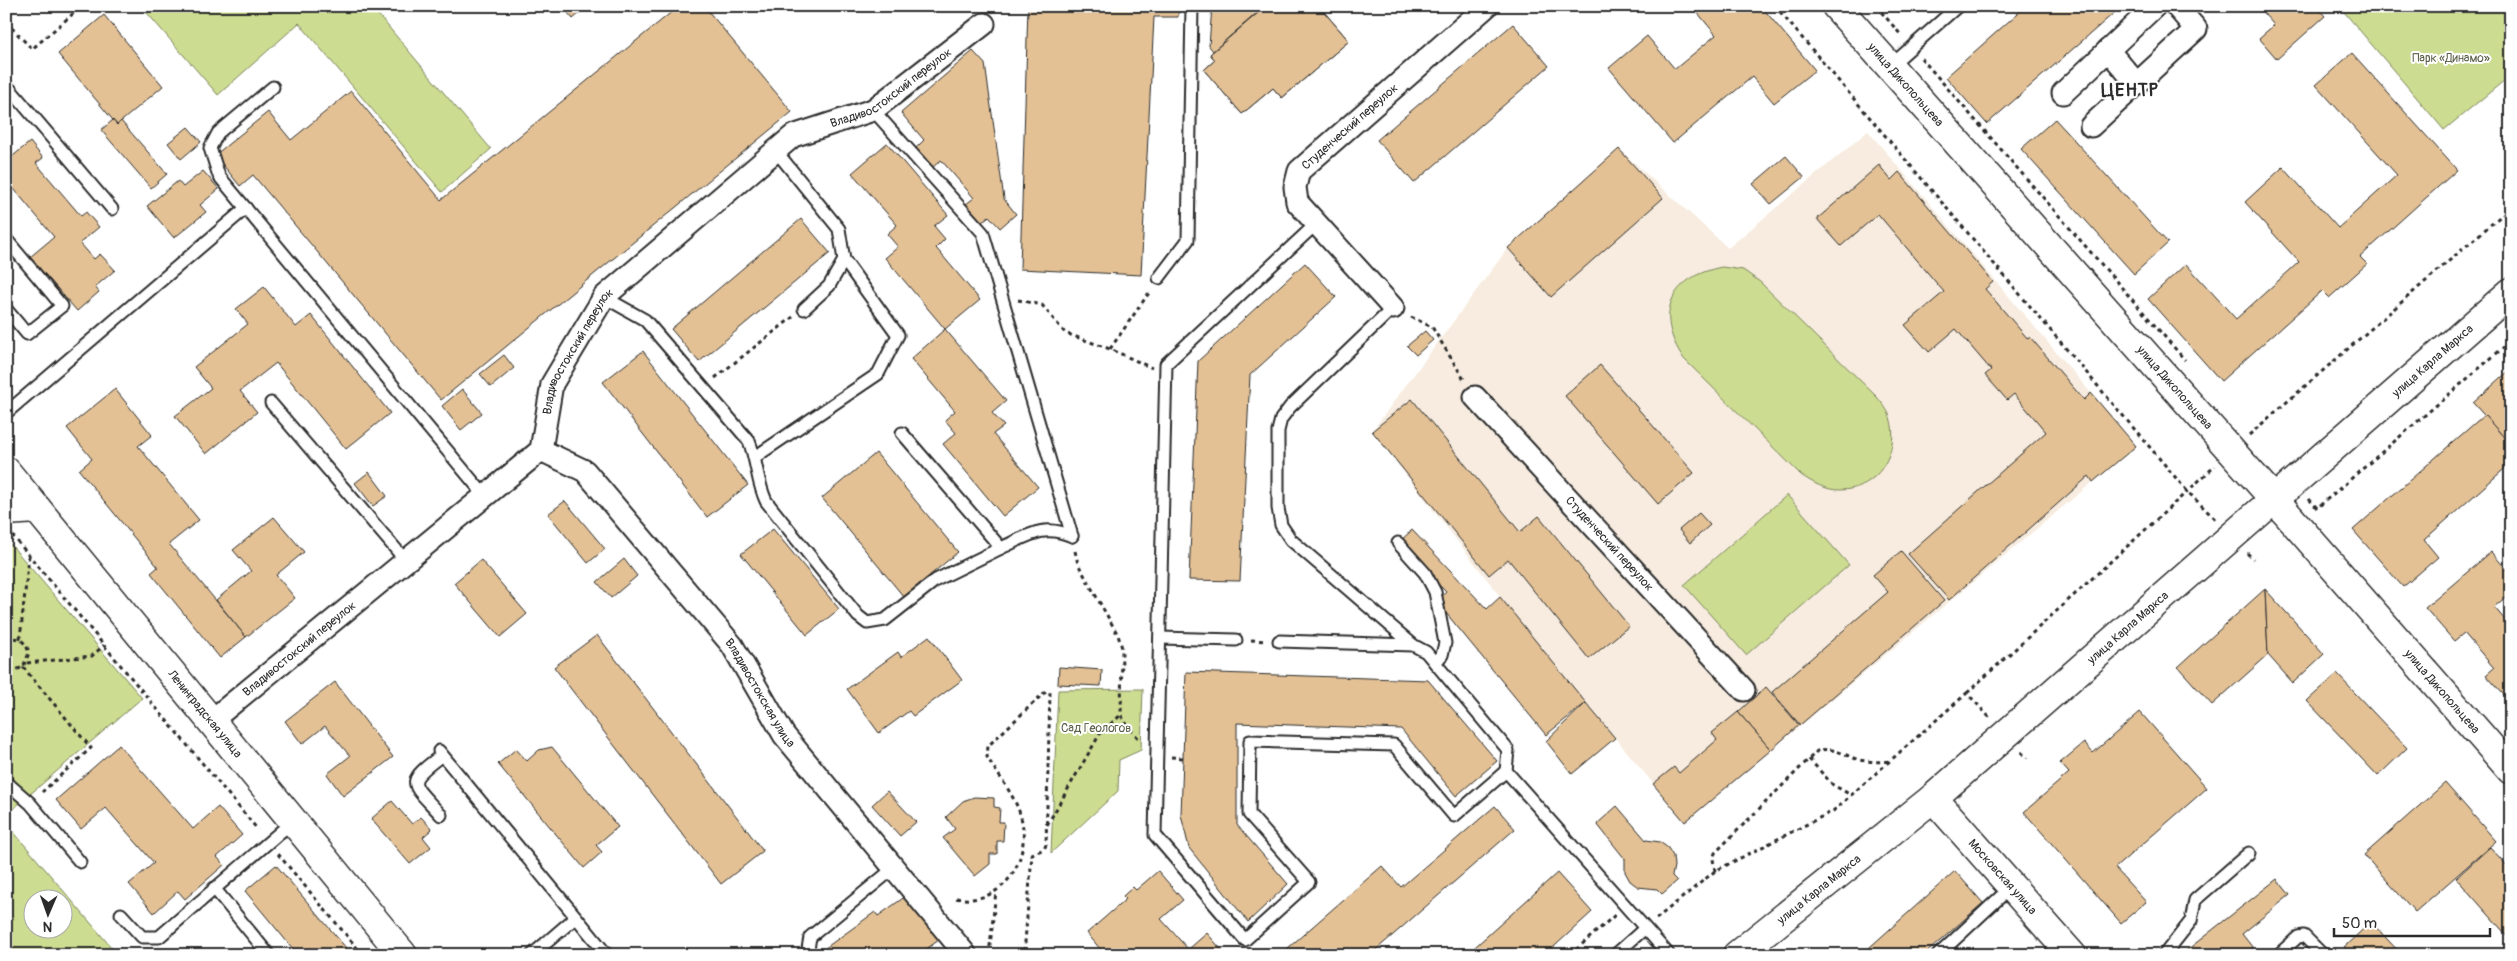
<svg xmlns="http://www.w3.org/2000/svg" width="2517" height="961" font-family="Pangolin,sans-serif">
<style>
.built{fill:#f7ecdf}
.green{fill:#ccdc90;stroke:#7c845e;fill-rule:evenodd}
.building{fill:#e3c195;stroke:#2b2b2b}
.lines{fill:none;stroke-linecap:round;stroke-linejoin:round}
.lane-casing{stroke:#2b2b2b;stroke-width:15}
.street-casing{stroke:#2b2b2b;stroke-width:25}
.secondary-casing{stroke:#2b2b2b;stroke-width:31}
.primary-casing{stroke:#2b2b2b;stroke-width:31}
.path{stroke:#2b2b2b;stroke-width:3;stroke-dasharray:4 4;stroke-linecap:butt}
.lane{stroke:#fff;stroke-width:11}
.street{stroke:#fff;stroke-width:21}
.secondary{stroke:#fff;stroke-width:28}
.primary{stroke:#fff;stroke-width:28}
.labels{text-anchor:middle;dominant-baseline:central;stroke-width:4;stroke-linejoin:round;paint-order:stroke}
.park-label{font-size:12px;fill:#5b6049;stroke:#fff}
.street-label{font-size:12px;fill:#2b2b2b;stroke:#fff}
.district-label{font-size:18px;font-weight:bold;letter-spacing:1px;fill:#2b2b2b;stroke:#fff}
</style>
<rect width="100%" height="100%" fill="#fff"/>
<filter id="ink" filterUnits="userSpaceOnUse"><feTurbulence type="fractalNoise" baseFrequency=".02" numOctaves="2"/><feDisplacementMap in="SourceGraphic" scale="10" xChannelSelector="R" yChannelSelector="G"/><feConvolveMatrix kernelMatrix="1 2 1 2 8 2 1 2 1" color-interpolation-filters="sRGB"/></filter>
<g filter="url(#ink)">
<polygon class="built" points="1868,131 2136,446 1685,822 1527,631 1372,431 1508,248 1619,149 1728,248"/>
<g class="green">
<polygon points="141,6 371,6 491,149 442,192 299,23 218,95"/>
<polygon points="2339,6 2511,6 2511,75 2444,130"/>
<path d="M1722,267L1743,270L1760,282L1877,397C1882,403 1888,410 1890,417C1901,451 1878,490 1840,490C1825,490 1813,483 1801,475L1684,359C1654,315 1669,277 1722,267Z"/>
<polygon points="1787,495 1849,565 1746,655 1684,585"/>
<polygon points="6,539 142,698 6,815"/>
<polygon points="1143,689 1141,750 1119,760 1118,791 1051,853 1058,690"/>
<path d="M6,823L117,954L6,955ZM62,898V928H32V898Z"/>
</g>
<g class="building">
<polygon points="562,6 588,6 573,19"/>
<polygon points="679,6 704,6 792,112 441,400 253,175 240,186 215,155 268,112 291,140 351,91 441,200"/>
<polygon points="1028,6 1179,6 1178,17 1154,17 1141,275 1020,269"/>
<polygon points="1212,6 1265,6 1213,51 1209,46"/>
<polygon points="1266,6 1319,6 1349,41 1282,98 1273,88 1242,114 1204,70 1215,60 1210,54"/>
<polygon points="1266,6 1319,6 1349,41 1282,98 1273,88 1242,114 1204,70 1215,60 1210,54"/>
<polygon points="1692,6 1761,6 1815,70 1774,103 1752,77 1673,143 1609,68 1647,36 1675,69 1716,35"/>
<polygon points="2026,6 2122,6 1987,124 1946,77"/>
<polygon points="2257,6 2316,6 2325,16 2277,59 2259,38 2274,25"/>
<polygon points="104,15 163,86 117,125 58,54"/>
<polygon points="1513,24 1549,66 1414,183 1377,140"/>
<polygon points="973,51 985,64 1004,199 1016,214 1000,228 989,216 982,222 966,204 974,198 941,160 933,167 916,148 924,140 901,113"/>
<polygon points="2352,53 2457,170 2360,257 2367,264 2329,298 2322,291 2221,381 2148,299 2186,264 2236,319 2299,262 2245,202 2283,167 2338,228 2397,175 2316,85"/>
<polygon points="2055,119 2168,243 2134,274 2021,149"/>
<polygon points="113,120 117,125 121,121 167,174 151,188 101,130"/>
<polygon points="188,127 201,142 181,159 168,143"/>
<polygon points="30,142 43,158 36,163 81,216 86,212 99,227 80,243 94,259 100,254 115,270 95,287 99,292 77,311 30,257 54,237 14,189 6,196 6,158 8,160"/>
<polygon points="887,143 948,215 934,226 945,239 936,248 980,300 945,329 885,258 898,247 887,234 897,225 852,173"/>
<polygon points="1619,149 1663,198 1551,297 1508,248"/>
<polygon points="1786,156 1804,177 1771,204 1753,184"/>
<polygon points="1879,165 1891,180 1899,172 1993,282 1985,289 2028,339 2030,337 2084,400 2091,393 2136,446 2093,482 2089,476 1949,600 1908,554 2046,432 2014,394 2007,400 1985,375 1991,370 1956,329 1929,352 1905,325 1944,292 1878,214 1841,246 1817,219"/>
<polygon points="203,171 219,189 200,205 206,212 174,238 147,206 178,181 183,187"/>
<polygon points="801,219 830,253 699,362 671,329"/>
<polygon points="1305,263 1336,297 1250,375 1240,581 1189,580 1198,361"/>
<polygon points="264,287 296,327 311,315 390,413 346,449 276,363 240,391 257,412 206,454 175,416 211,388 194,367 248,324 236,309"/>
<polygon points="945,329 1006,401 992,413 1004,426 993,434 1038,487 1003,516 943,444 956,433 945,420 955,411 911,359"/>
<polygon points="1425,331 1433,340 1416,355 1407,346"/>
<polygon points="643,351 748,485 707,517 603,382"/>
<polygon points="504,355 514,368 491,387 480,374"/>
<polygon points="1600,365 1694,473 1658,504 1565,396"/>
<polygon points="2511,369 2511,445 2473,403"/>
<polygon points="115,389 152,435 138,446 199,520 169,544 246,637 220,658 151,573 158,567 79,470 92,459 67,428"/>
<polygon points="462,389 482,413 461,430 442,406"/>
<polygon points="1412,399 1520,532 1539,516 1629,626 1589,659 1508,559 1489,575 1372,431"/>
<polygon points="2484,415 2511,445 2511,463 2424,540 2438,557 2403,587 2353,530"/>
<polygon points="876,453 958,552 904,597 822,498"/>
<polygon points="369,472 387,496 373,506 355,483"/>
<polygon points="565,501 605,549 588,563 548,514"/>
<polygon points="1699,513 1710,525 1690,543 1679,530"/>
<polygon points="274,517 304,552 276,575 295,598 246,637 216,600 251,571 233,550"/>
<polygon points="773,529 839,609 807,635 741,554"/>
<polygon points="1412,530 1487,609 1500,597 1586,703 1546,735 1437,602 1446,592 1398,543"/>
<polygon points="1901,551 1944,601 1800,725 1772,692 1888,592 1873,575"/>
<polygon points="2491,552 2511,574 2511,593 2494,607 2511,627 2511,703 2486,675 2494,668 2464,633 2454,641 2425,608"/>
<polygon points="624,559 637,576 611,598 597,582"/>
<polygon points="481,560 527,614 500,637 454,583"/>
<polygon points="2265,589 2268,655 2212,705 2178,667"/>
<polygon points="2265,589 2324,654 2293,683 2268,655"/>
<polygon points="597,635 763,851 721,884 554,667"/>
<polygon points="929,636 962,680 913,716 909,711 879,733 847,689 898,652 901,657"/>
<polygon points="1059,667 1102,670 1101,686 1058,684"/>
<polygon points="1186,672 1428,680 1497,761 1456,796 1401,729 1237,723 1237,825 1288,884 1248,922 1189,848 1181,815"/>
<polygon points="2337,674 2407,748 2378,776 2307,701"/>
<polygon points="335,682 393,757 343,796 327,774 350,756 325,726 302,744 285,721"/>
<polygon points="1766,687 1799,725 1771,750 1738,712"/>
<polygon points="1586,703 1615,738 1572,774 1546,741"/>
<polygon points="1738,712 1771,750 1685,822 1653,784 1674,767 1679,773 1717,740 1712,733"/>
<polygon points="2140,712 2207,788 2115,868 2146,902 2121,923 2024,812 2069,773 2060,763 2084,743 2093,753"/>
<polygon points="119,745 193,829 218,807 242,835 217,857 224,865 185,899 178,891 154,913 129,884 154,863 106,808 81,829 56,800"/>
<polygon points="552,747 618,827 596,845 602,852 584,868 498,764 516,749 527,761 539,750"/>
<polygon points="2445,783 2496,841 2415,912 2364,855"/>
<polygon points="887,791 916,822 900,836 872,805"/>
<polygon points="974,797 994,798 994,807 1000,808 999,822 1004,822 1003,841 997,841 997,854 990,854 990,864 975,876 943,838 955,829 946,817 963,801"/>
<polygon points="392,801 412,824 421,817 432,829 423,837 431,847 410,864 371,819"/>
<polygon points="1495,806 1515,829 1370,955 1280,955 1382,866 1401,887"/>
<polygon points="1617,806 1646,840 1660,842 1668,848 1673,856 1674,866 1672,876 1677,881 1662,894 1657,889 1638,887 1630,881 1625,872 1625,859 1597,824"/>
<polygon points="2490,847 2511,870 2511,940 2456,878"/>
<polygon points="276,865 352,955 298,955 245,891"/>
<polygon points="1158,871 1183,900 1161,919 1188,949 1182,955 1105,955 1087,933 1126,899 1123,896 1133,887 1136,890"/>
<polygon points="1955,871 1983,903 1924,955 1861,955"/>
<polygon points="1557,873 1592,912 1545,955 1466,955"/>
<polygon points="2277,879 2290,895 2242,934 2253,948 2245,955 2192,955 2187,950"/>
<polygon points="906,896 939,940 918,955 828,955 824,949 875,912 878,916"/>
<polygon points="2371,922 2402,955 2351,955 2344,947"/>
<polygon points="1207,933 1226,955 1182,955"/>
</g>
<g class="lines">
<g class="lane-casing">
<g id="lane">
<polyline points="1889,67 1958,6"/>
<polyline points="273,87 218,133 210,148 219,176 485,496"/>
<polyline points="10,89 112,209"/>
<polyline points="873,110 983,233 1072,536"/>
<polyline points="776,151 839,229 844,260 829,286 804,309"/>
<polyline points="1316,224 1166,364 1155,835 1245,940 1309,882 1249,814 1250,741 1394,745 1454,816 1506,771"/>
<polyline points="6,239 62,306 27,334 6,309"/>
<polyline points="1159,278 1188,240 1192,6"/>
<path d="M604,297L645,320L749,441C757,461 757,482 766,501L858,616L867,623L885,620L936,580L1001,548"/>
<polyline points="1393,308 1290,407 1281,419 1278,431 1278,508 1281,525 1291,540 1413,645"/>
<polyline points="271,403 406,561"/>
<polyline points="6,413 246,208"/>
<path d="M902,433L1001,548C1028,536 1043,523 1072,536"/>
<polyline points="755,457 878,374 898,335 844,260"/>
<polyline points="1398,543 1425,573 1435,592 1445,643 1442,655 1435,663"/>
<polyline points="1160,638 1236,640"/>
<polyline points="1279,641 1413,645 1426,652 1508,750 1506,771 1669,955"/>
<polyline points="439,751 576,917"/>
<polyline points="6,782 30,803 80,862"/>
<path d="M441,815C411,782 403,784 442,755"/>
<polyline points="214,888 269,955"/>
<polyline points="121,914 142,937 159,937 293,821"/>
<polyline points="532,955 576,917 607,955"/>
<polyline points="807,955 810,937 894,868"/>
<polyline points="1615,955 1644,929"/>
<polyline points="1938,955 2011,887"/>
<polyline points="2164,955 2191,921 2195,900 2249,853"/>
<polyline points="2278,955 2298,937 2304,936 2323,955"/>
</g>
</g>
<g class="street-casing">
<g id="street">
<polyline points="2108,50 2137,84"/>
<polyline points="2063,93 2155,6"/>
<polyline points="2091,126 2196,29 2176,6"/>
<path id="s1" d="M1393,308L1297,202L1295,187L1299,171L1487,6"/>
<path id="s2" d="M1475,397L1744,690"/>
<path id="s3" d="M541,450L585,471L732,645L784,735L966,955"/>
<path id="s4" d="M211,721L541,450L552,384L604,297L793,136L873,110L984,24"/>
</g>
</g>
<g class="secondary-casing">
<g id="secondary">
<path id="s5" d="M1836,6L2273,498L2511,770"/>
<path id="s6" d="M6,471L403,955"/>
<polyline points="6,511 37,509"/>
<path id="s7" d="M1933,798L2072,955"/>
</g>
</g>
<g class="primary-casing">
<g id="primary">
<path id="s8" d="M1737,955L1933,798L2511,292"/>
</g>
</g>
<g class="path">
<polyline points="70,6 75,13"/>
<polyline points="1775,6 2187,491 2215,519"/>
<polyline points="1876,6 1902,36"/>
<polyline points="6,22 32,49 82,6"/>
<polyline points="1921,58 2185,360"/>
<polyline points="1018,300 1042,305 1065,333 1110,349 1152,368"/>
<polyline points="1411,317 1432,327 1465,381"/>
<polyline points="1110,349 1151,290"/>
<polyline points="715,378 793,317"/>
<polyline points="2249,435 2511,207"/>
<polyline points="2309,499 2317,508 2511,341"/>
<polyline points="12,535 258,830"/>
<polyline points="1075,551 1078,564 1118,635 1122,648 1121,715 1129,728 1141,741"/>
<polyline points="2247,553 2253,559"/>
<path d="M6,639C18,636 26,641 29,653L23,667L13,671L6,670"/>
<polyline points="20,639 29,555"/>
<polyline points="1251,640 1265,641"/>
<polyline points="27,663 92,656 104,645"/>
<polyline points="23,667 91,748 42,792"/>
<polyline points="1967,693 2215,466"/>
<polyline points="2021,752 2027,758"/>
<polyline points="1171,757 1183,758"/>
<polyline points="1809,759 1833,785 1851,795"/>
<polyline points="1047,825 1101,732 1121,715"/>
<polyline points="278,854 363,955"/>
<path d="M1715,871L1713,859L1715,853L1817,751C1833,746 1844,755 1859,760C1870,762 1880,762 1891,761"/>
<path d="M956,898C1001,907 1030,863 1022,822C1018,799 999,777 987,757L988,746L1044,693L1050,692L1046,845L1044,849L1032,854L1024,955"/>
<polyline points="1656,919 1715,871 1833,811 1967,693 1990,718"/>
<polyline points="989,955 996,891"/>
<polyline points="1570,955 1615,915"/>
</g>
<use href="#lane" class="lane"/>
<use href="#street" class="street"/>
<use href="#secondary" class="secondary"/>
<use href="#primary" class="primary"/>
</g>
</g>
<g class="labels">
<g class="park-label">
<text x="2451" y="58">Парк «Динамо»</text>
<text x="1096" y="728">Сад Геологов</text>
</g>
<g class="street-label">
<text stroke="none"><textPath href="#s5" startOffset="105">улица Дикопольцева</textPath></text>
<text stroke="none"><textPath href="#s4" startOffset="954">Владивостокский переулок</textPath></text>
<text stroke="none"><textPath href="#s1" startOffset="242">Студенческий переулок</textPath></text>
<text stroke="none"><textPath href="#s4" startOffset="534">Владивостокский переулок</textPath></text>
<text stroke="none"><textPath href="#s8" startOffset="915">улица Карла Маркса</textPath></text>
<text stroke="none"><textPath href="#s5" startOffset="510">улица Дикопольцева</textPath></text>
<text stroke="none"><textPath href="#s2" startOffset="199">Студенческий переулок</textPath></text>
<text stroke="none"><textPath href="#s8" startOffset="510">улица Карла Маркса</textPath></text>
<text stroke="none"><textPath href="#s4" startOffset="114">Владивостокский переулок</textPath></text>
<text stroke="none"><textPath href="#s5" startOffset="915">улица Дикопольцева</textPath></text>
<text stroke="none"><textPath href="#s3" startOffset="332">Владивостокская улица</textPath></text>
<text stroke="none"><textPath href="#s6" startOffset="314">Ленинградская улица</textPath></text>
<text stroke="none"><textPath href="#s7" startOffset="105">Московская улица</textPath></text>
<text stroke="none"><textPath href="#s8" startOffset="105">улица Карла Маркса</textPath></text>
</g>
<g class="district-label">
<text x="2130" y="90">ЦЕНТР</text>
</g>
</g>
<rect width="2517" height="961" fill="none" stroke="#fff" stroke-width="25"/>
<rect x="12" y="12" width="2492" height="936" fill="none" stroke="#2b2b2b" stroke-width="2" filter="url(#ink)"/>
<g transform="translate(48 914) rotate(182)"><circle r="24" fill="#ffffff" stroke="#aaaaaa"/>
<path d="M0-4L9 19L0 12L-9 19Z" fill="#2b2b2b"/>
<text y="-8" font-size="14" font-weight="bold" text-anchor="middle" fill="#2b2b2b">N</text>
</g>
<path d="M2334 928v8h156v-8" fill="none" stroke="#2b2b2b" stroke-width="2.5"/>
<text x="2342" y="928" font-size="15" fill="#2b2b2b" stroke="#ffffff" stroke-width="4" paint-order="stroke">50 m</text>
</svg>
